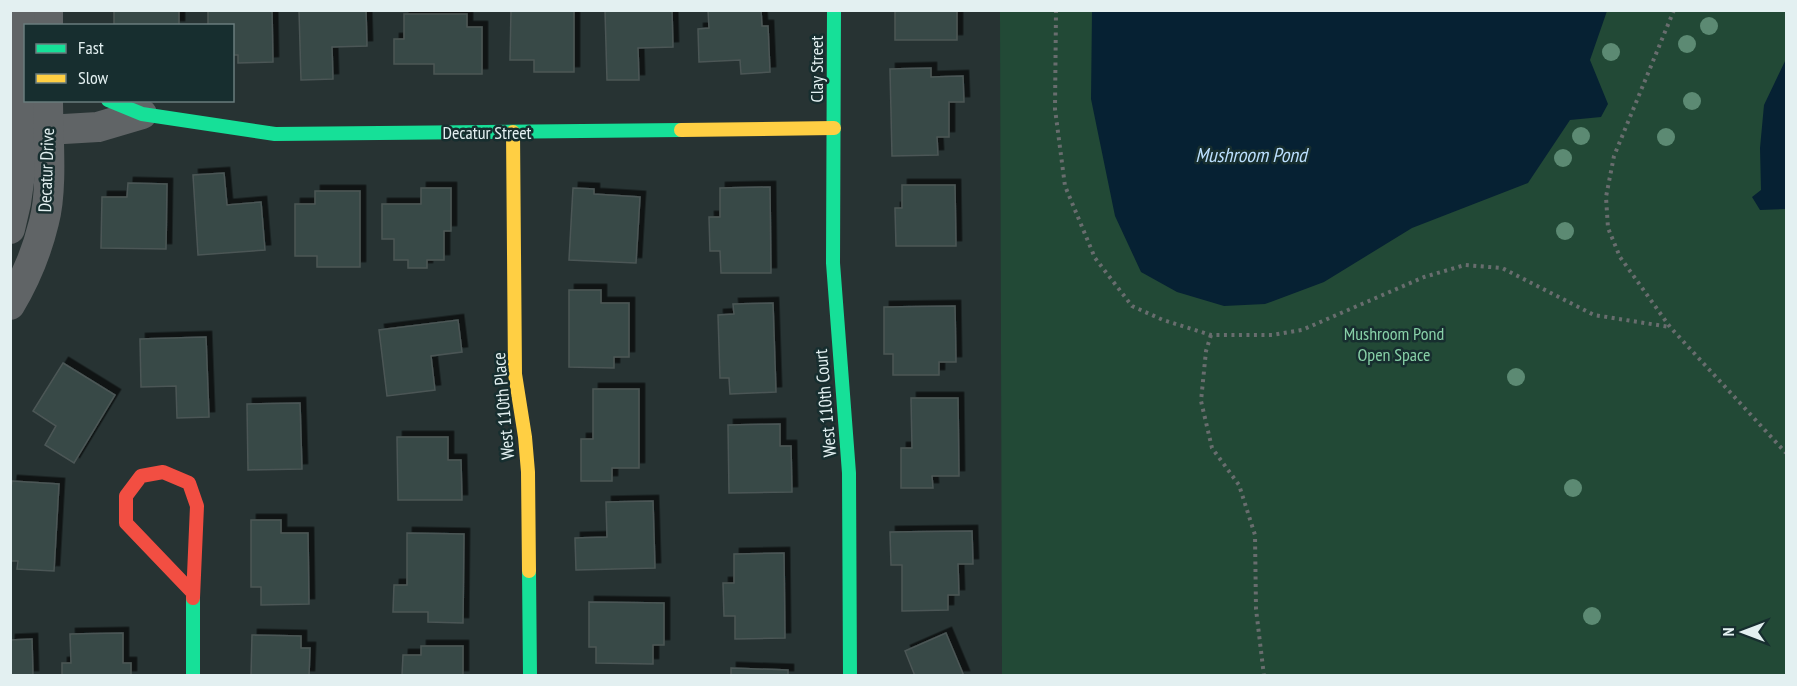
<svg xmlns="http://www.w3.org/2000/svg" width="1797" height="686" font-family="'PT Sans Narrow',sans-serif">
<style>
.green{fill:#224936}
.water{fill:#062133}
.building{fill:#374846;stroke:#4c5756;stroke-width:1.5;filter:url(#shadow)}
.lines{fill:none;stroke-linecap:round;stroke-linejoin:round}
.path{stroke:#686d6e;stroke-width:4;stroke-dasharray:3 4.5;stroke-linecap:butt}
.street{stroke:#606466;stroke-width:30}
.fast{stroke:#16e098;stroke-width:14}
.slow{stroke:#ffcf43;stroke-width:14}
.jam{stroke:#f24e42;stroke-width:14}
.tree{fill:#5c8a73}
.labels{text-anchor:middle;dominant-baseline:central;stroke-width:5;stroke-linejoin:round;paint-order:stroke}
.street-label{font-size:18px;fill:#e3f0f1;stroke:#172e2f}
.park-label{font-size:18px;fill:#88d1a8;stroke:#172e2f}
.water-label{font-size:20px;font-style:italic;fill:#bbdffe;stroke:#172e2f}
</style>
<defs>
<filter id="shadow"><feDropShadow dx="5.5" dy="-5.5" stdDeviation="0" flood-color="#0009"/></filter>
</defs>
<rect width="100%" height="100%" fill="#273333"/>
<polygon class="green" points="1000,11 1786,11 1786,675 1002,675"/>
<g class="water">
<polygon points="1092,11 1607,11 1590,60 1608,104 1601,117 1570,120 1528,183 1412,228 1324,282 1265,304 1224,306 1177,292 1141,272 1115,216 1091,99"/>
<polygon points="1786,59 1786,209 1760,210 1752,197 1761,190 1760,148 1764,105"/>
</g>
<g class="building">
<rect x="114" y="10" width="65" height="16"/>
<polygon points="208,10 272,10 273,62 238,63 238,55 232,55 232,26 208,26"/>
<polygon points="299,10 366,10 367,46 332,47 333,79 301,80"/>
<polygon points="511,10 574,10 574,72 534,72 534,60 510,60"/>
<polygon points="605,10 672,10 673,47 638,48 639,80 607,80"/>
<polygon points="708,10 761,10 762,26 768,26 770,72 741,74 740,60 699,62 698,29 709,28"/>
<rect x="895" y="10" width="62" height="30"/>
<polygon points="404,14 467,14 467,27 482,27 482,74 434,74 434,64 394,64 394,39 404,39"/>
<polygon points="931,68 931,77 963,76 964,102 949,102 949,137 937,137 938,155 892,156 890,69"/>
<polygon points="224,173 227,205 261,202 265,250 198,255 193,175"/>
<polygon points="128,183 167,184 166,249 101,248 102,197 127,197"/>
<polygon points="902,185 955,185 956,246 896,246 895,208 902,208"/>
<polygon points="770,187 771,273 721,273 720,251 710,251 709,217 720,217 720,188"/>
<polygon points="421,188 451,188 451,231 444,231 444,260 427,260 427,268 408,268 408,260 394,260 394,239 382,239 382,204 421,204"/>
<polygon points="573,188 594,189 594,194 640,197 636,263 569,260"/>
<polygon points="315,191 360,191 360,267 317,267 317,256 295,256 295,204 315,204"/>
<polygon points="569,290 601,290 601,303 629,303 629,357 614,357 614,368 569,367"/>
<polygon points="773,303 776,392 730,394 729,378 720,378 718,315 734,314 733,304"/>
<polygon points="955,306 956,362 939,362 939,375 893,375 893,354 884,354 884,307"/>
<polygon points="458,320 462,352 431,356 435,390 387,396 379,330"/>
<polygon points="206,337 209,417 177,418 176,386 141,387 140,339"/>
<polygon points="63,363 115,395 74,463 45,445 56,426 33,411"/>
<polygon points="593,389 639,389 639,468 612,468 612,481 581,481 581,439 593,439"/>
<polygon points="911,398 958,398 959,476 932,476 933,488 901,488 901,448 912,448"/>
<polygon points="300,403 302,469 248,470 247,404"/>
<polygon points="780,424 780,446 791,446 792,492 729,493 728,425"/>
<polygon points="397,437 448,437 448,460 461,460 462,500 398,500"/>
<polygon points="12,481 59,484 54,571 17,569 18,561 10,561 10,495"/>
<polygon points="653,501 655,568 576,570 575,538 607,537 606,502"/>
<polygon points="251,520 281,520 281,533 308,533 309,604 261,605 261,587 251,587"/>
<polygon points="972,531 973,564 958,564 959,595 948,595 948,610 902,611 902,565 891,565 890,532"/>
<polygon points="407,533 464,534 463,623 428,622 428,612 393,612 394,585 407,585"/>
<polygon points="784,553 785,638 735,639 735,616 724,616 723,583 734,583 734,554"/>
<polygon points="589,602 664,603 664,645 653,645 653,664 596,663 596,647 589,647"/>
<polygon points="123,633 123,663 131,663 131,676 62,676 62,663 71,663 70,634"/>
<polygon points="946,633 964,676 915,676 905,651"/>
<polygon points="252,635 301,636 301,648 310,648 309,676 251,676"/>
<polygon points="32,639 33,676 10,676 10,640"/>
<polygon points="421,646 463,646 463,676 402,676 403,655 421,655"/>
<polygon points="731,668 788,670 788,676 731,676"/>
</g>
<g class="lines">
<g class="path">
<polyline points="1056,10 1055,109 1065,186 1095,258 1132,306 1163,320 1211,335 1272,335 1302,330 1424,277 1465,265 1502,268 1594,315 1670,327"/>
<polyline points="1674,10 1614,156 1606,197 1608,228 1620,257 1670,327 1786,453"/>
<polyline points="1211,335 1206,351 1201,401 1212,448 1239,485 1255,535 1256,609 1264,676"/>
</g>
<g class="street">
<polyline points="48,10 48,26"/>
<polyline points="30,131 98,127 142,114"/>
<polyline points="10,229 16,203 22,161 19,10"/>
<path d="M10,305C25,280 37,251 44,222C53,188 48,137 48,100"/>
</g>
<g class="fast">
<polyline points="834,10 833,263 849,473 850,676"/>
<polyline points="108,100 142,114 275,134 681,130"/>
<polyline points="529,571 530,676"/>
<polyline points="193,598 193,676"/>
</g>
<g class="slow">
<polyline points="681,130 834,128"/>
<polyline points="513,132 515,374 525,437 528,472 529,571"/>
</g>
<polyline class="jam" points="193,593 126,523 126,496 141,476 163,472 189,483 197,506 193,598"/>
</g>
<g class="tree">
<circle cx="1709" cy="26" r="9"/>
<circle cx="1687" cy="44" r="9"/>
<circle cx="1611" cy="52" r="9"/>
<circle cx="1692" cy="101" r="9"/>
<circle cx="1581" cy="136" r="9"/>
<circle cx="1666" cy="137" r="9"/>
<circle cx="1563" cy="158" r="9"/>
<circle cx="1565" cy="231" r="9"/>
<circle cx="1516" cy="377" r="9"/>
<circle cx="1573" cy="488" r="9"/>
<circle cx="1592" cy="616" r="9"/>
</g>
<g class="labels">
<g class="street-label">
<text transform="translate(816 69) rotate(-90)">Clay Street</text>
<text x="487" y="132">Decatur Street</text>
<text transform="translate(46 170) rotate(-88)">Decatur Drive</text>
<text transform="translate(825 403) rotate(-95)">West 110th Court</text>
<text transform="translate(503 406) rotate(-95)">West 110th Place</text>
</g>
<g class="park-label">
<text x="1394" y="333">Mushroom Pond<tspan x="1394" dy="21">Open Space</tspan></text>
</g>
<g class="water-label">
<text x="1251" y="155">Mushroom Pond</text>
</g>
</g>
<rect width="1797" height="686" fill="none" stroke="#e3f0f1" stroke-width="24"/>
<rect x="24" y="24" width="210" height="78" fill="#172e2f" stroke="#697c7d" stroke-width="1.5"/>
<rect x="36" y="44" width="30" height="9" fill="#16e098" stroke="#697c7d" stroke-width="1.5"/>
<text x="78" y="54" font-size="18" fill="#e3f0f1">Fast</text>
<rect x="36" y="74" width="30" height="9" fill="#ffcf43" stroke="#697c7d" stroke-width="1.5"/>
<text x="78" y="84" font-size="18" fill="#e3f0f1">Slow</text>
<g transform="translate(1743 632) rotate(270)" stroke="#172e2f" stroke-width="4.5" paint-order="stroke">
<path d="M0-4.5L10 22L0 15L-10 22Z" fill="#e3f0f1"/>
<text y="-9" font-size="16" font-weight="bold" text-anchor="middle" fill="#e3f0f1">N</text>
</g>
</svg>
